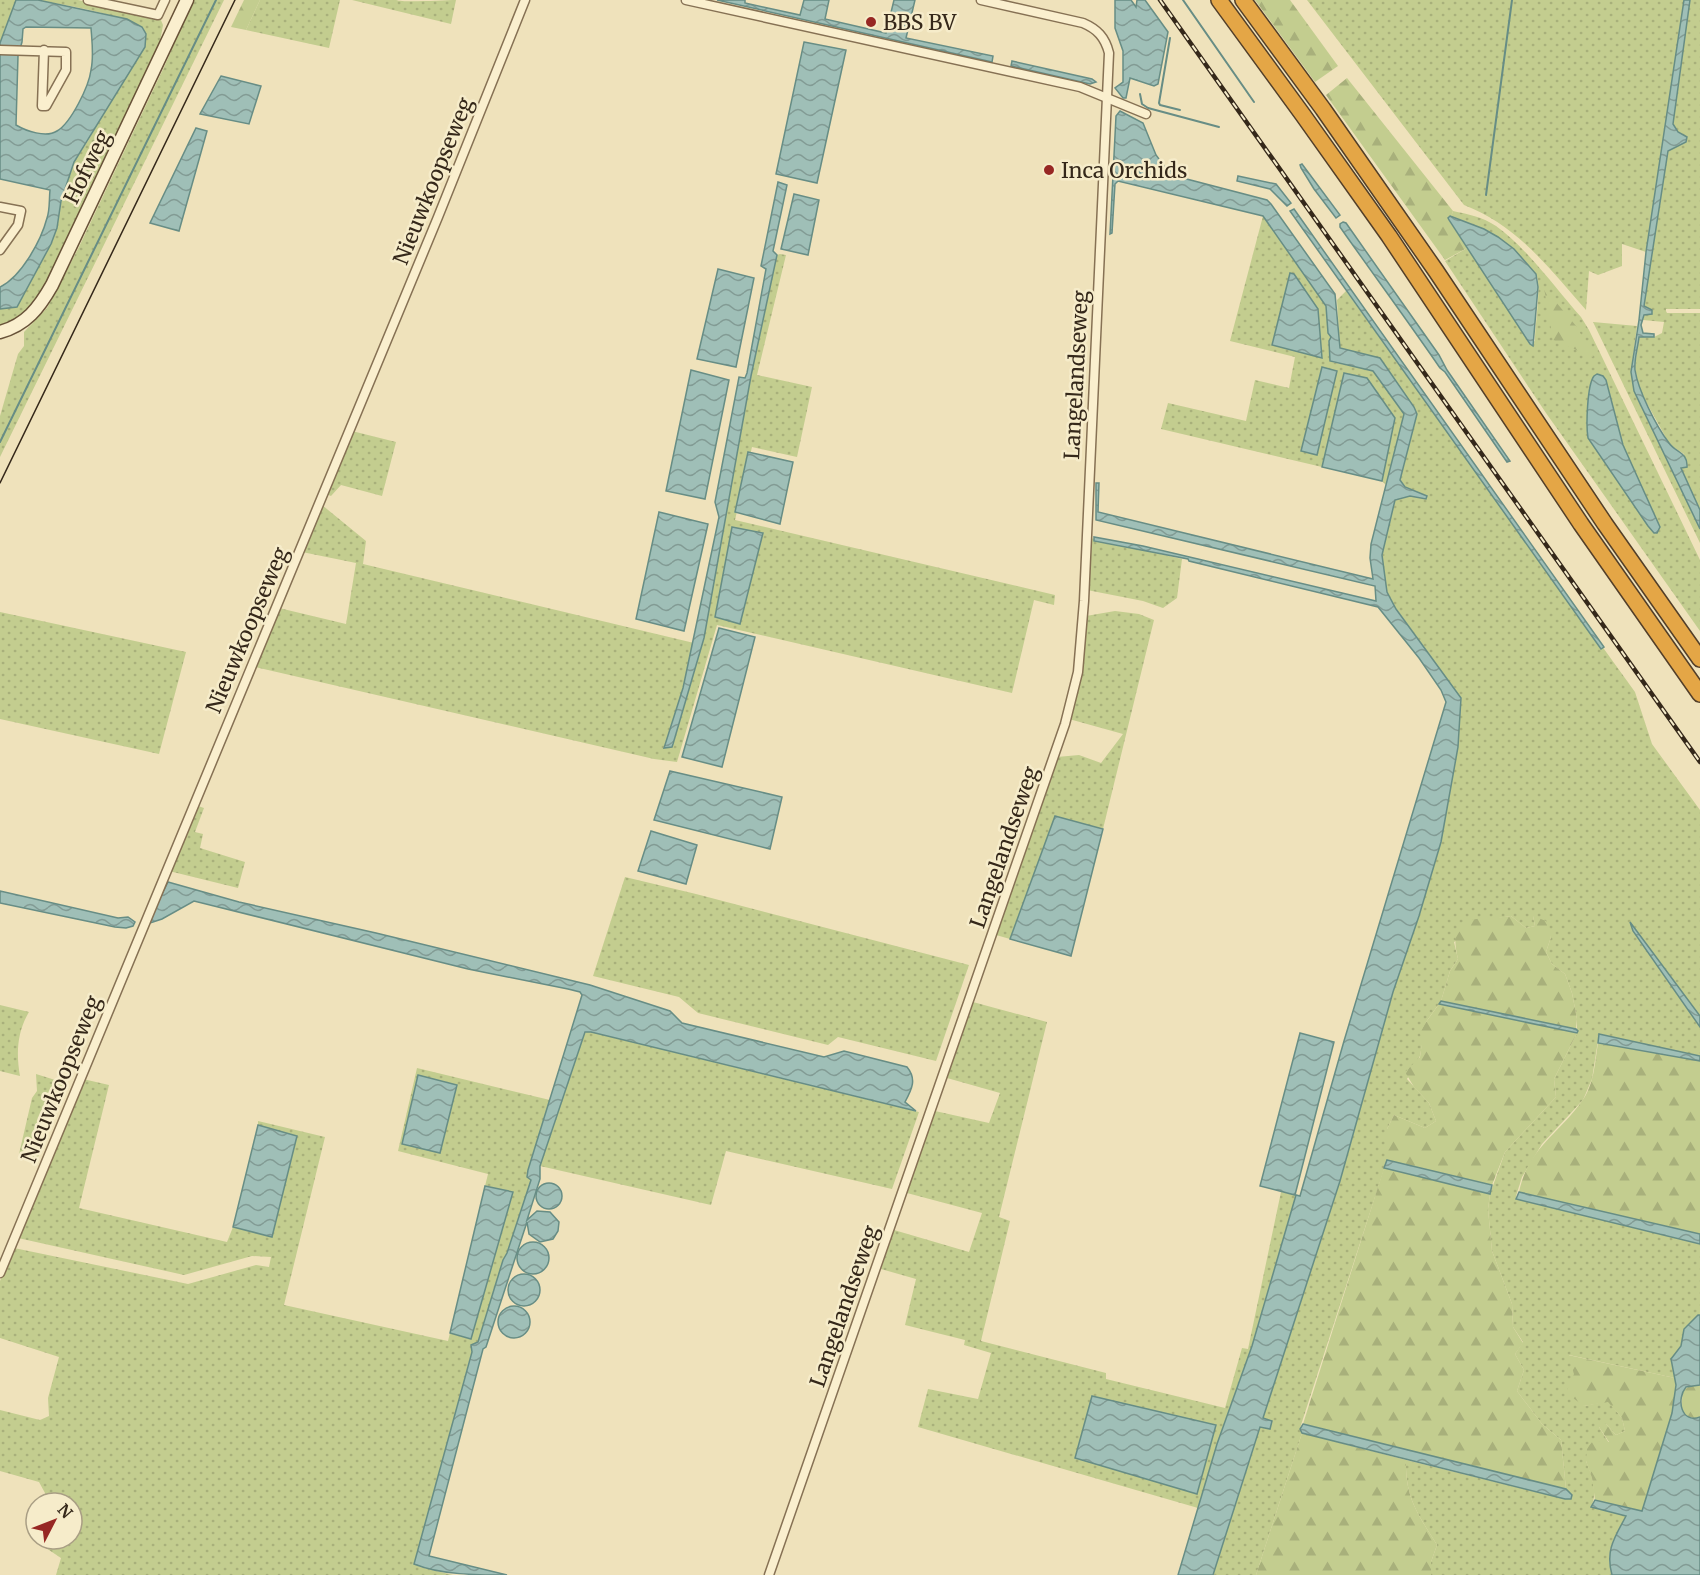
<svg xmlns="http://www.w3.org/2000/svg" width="1700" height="1575" font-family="Merriweather,serif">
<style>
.grass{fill:url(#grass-dots);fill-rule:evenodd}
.forest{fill:url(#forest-firs)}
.water{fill:url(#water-waves);stroke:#678d85;stroke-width:1.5;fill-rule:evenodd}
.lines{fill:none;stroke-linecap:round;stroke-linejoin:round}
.stream{stroke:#678d85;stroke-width:2}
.minor-casing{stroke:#867154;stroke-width:11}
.secondary-casing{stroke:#685238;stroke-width:15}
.motorway-casing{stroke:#533f29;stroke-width:18}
.minor{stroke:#faefce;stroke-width:8}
.secondary{stroke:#faefce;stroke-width:12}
.motorway{stroke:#e4a646;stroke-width:15}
.tram{stroke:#35281a;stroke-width:1.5}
.rail-casing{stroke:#35281a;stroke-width:4.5}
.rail{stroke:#f6ecca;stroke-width:2;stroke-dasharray:7;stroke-linecap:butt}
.poi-dot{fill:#972723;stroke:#f6ecca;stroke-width:2}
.labels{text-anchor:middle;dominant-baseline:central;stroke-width:5;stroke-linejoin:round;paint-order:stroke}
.poi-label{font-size:21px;fill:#35281a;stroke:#f6ecca;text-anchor:start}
.street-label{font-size:21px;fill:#35281a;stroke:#f6ecca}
</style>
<defs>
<pattern id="grass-dots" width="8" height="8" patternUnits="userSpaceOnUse" patternTransform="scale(1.5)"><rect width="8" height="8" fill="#c3cd8f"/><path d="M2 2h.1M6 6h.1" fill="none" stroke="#a8b07b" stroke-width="1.8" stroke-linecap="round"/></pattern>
<pattern id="forest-firs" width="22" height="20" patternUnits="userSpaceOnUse" patternTransform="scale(1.5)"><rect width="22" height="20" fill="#c3cd8f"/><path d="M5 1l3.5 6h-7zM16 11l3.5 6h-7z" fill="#a8b07b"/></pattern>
<pattern id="water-waves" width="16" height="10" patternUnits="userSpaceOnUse" patternTransform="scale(1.5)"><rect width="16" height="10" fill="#9fbfb7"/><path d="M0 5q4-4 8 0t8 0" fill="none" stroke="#829b94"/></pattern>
</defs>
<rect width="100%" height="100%" fill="#efe2bb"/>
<g class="grass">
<polygon points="0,0 16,0 0,43"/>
<path d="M38,0H78L160,18L163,25L159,47L50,280C37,300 24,318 0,326V309L17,307L51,244L57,228L61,201L74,162L88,141L146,34C135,15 62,5 38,0Z"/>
<polygon points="193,0 224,0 0,457 0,416 18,354 24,346 24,332 47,308 78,249 165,65"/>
<polygon points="260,0 340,0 329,48 246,30"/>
<path d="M352,0H396C404,3 443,0 456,0L451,24Z"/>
<path d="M1307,0H1700V309H1666V311L1667,313H1700V510L1682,474L1681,468L1684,454L1670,445L1639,389L1635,367L1639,336L1654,337L1662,333L1664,322L1643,320L1645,314L1652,313V310L1644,306L1647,245L1646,252L1622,244V266L1598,275L1589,271L1586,310C1550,269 1517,225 1464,205Z"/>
<path d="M1453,211C1467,214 1483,217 1496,226C1526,247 1556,289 1581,317L1589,330L1700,560V631L1546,413L1445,261L1467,248L1530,344L1535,341C1535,327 1541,287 1537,276C1535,271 1529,266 1526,262C1505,238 1480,228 1451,217ZM1597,374L1603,376L1606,380L1623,445L1656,534L1648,526L1588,438C1587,423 1586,387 1594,376Z"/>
<path d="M1263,216L1326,306L1328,333L1331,337L1332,362L1373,371L1404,414L1386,485L1382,481L1395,418L1367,378L1344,373L1322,467L1161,429L1168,403L1246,421L1255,380L1289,388L1295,357L1230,341ZM1318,309L1322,358L1272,343L1278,322Z"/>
<polygon points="780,254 786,255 757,375 812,387 797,457 752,447 735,520 1055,595 1054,605 1034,600 1012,693 717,625 677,762 654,759 255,667 279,608 346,624 356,563 302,552 322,505 366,541 363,564 694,643 673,744 704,638 751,376 777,255"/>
<path d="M1346,291L1635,692L1652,744L1700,810V1016L1631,924L1633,931L1700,1027V1056L1599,1034L1592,1079L1583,1100L1542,1144L1522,1177L1516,1196V1199L1700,1244V1315L1684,1329L1681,1346L1671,1359L1675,1378L1569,1355L1584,1406L1608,1401L1622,1418L1625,1431L1616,1435L1606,1424L1599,1427L1609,1443L1586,1461C1592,1475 1598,1493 1591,1507L1627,1516C1614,1537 1605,1550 1612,1575H1431V1562L1437,1545C1418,1514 1405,1498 1406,1460L1565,1499L1569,1492L1566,1489L1561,1440L1542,1424L1517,1391L1524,1370L1515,1354L1523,1342L1513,1327L1512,1304L1492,1251L1488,1209L1490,1194L1505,1152L1556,1097L1554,1079L1577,1033V1019L1572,993L1565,974L1552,964L1546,952L1551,937L1533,916L1535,926L1526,928L1511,916L1492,919L1454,942L1458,959L1450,971L1441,1001L1426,1022L1420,1056L1407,1079L1429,1103L1436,1121L1425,1128L1394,1115L1387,1129V1160L1301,1425L1300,1429L1302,1433L1256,1575H1213L1260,1427L1269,1429L1272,1421L1263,1418L1340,1181L1393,992L1419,916L1441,842L1458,747L1461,698L1390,600L1387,592L1382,555L1395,499L1410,496L1426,498L1427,496L1405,487L1400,480L1417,414L1380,358L1340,348L1337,300Z"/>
<polygon points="1593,322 1637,326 1631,372 1634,391 1700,529 1700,543"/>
<polygon points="352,431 396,442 382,496 341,485 331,496 326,494"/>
<polygon points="1090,538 1182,559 1177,598 1163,608 1143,601 1087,590"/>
<path d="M1115,611L1139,614L1154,620L1103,829L1055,817L1010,939L996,935L1057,757L1079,755L1101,763L1123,734L1069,719C1082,682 1084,654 1086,616Z"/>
<polygon points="0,612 186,652 159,754 0,719"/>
<polygon points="198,806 204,808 195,832 203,834 200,848 245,862 238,888 169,871"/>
<polygon points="625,877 696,894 969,965 936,1061 838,1037 828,1045 698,1013 679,997 593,976"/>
<polygon points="973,1002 1047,1022 999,1217 1010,1221 981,1341 1106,1373 1106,1379 1225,1408 1242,1348 1248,1349 1281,1192 1296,1195 1252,1346 1217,1444 1198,1508 918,1427 928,1389 978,1399 991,1353 964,1345 965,1340 905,1325 916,1279 881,1269 894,1230 969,1252 982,1213 907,1193 935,1111 989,1123 1000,1093 947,1078"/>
<path d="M0,1005L29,1012C17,1032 16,1053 20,1076L0,1071Z"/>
<polygon points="587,1031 919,1112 892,1189 726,1151 711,1205 540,1166 582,1037"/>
<polygon points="417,1068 550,1100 528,1170 527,1177 531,1180 507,1253 503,1260 478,1342 473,1348 470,1358 415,1564 420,1567 453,1575 56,1575 61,1558 46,1548 41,1539 72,1539 72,1503 44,1503 45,1493 39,1482 0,1471 0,1410 40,1420 49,1416 48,1398 59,1357 0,1338 0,1281 14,1248 188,1284 256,1265 269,1267 271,1257 252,1256 184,1275 18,1238 83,1079 109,1085 79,1208 227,1242 233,1227 271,1237 297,1136 258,1125 258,1121 325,1137 284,1305 448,1341 450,1333 470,1339 513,1193 485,1186 488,1174 398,1151"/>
<polygon points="36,1074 68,1084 35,1164 22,1158 19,1154 32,1098 37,1091"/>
</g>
<g class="forest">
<polygon points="244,0 260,0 246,30 231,27"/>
<polygon points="1255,0 1290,0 1338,66 1315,82"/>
<polygon points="1347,78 1453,211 1451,217 1449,216 1448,219 1467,248 1445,260 1326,95"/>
<polygon points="1544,288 1577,327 1593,357 1553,340"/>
<path d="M1511,916L1526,928L1535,926L1533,916L1546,921L1551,937L1546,952L1552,964L1565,974L1572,993L1577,1019L1576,1029L1441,1001L1450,971L1458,959C1446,911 1477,921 1511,916Z"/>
<polygon points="1439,1004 1577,1033 1554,1079 1556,1097 1505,1152 1492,1185 1387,1160 1387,1129 1394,1115 1425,1128 1436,1121 1429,1103 1414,1087 1405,1072 1420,1057 1422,1042 1420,1033 1426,1022"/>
<path d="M1598,1043L1700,1061V1234L1519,1192C1528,1148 1558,1135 1582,1101C1594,1085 1595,1062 1598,1043Z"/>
<polygon points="1384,1168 1490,1194 1488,1209 1492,1251 1512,1304 1513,1327 1523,1343 1515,1354 1524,1370 1517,1391 1542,1424 1561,1440 1566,1489 1303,1424"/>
<polygon points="1568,1355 1675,1378 1676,1385 1672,1413 1642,1512 1595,1500 1592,1478 1586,1461 1587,1448 1593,1441 1609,1442 1599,1427 1597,1420 1606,1424 1616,1435 1625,1431 1622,1418 1608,1402 1584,1406 1566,1393 1574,1374"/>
<polygon points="1692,1385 1700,1385 1700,1417 1698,1419 1685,1416 1681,1410 1683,1390"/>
<path d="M1302,1433L1406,1460C1405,1498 1418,1514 1437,1545L1431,1562V1575H1256Z"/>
</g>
<g class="water">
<path d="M16,0H38L127,19L142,27L146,34L145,47L74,162L61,201L57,228L51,244L17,307L0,309V287C21,277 41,241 47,218C50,210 49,199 50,190L0,179V43ZM26,27L91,28C92,42 94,56 91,70C89,86 71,123 57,131C46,138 26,131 16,125L18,56L22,42L23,29Z"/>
<polygon points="717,0 745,0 745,3 800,15 804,0 829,0 825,19 886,33 894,0 915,0 906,38 993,56 992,62"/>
<polygon points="1115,0 1131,0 1136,7 1137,0 1145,0 1168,32 1158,84 1154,86 1130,78 1126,98 1123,98 1115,88 1123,82 1123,51 1115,28"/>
<path d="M1684,0H1690L1673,124L1678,132L1687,137L1686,142L1668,151L1644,306L1652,310V314L1644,315L1641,325L1643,333L1654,334V337H1639C1638,347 1634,359 1635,370C1638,390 1656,426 1669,443C1676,453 1688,452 1687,467L1681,468L1700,510V529L1634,391L1631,372L1639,320L1646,252Z"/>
<polygon points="804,42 846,50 817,183 776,174"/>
<polygon points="1012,61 1092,79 1096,82 1090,84 1011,66"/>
<polygon points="221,76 261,86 249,124 200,114"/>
<polygon points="1120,111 1143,123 1156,155 1164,166 1179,177 1267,200 1271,204 1335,294 1340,348 1380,358 1414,407 1417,414 1400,480 1405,487 1427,496 1426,499 1410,496 1395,500 1382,555 1387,592 1396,609 1461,698 1458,747 1441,842 1419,916 1393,992 1340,1181 1263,1418 1272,1421 1270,1429 1260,1427 1213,1575 1178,1575 1217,1444 1252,1346 1296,1195 1300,1196 1344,1041 1446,702 1441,690 1419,658 1378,607 1189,561 1188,559 1094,541 1094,537 1143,546 1376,601 1375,586 1096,520 1096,483 1099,483 1098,512 1373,579 1370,558 1371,544 1404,414 1373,371 1330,361 1329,341 1331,337 1328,333 1326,306 1263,216 1118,181 1115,184 1112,233 1110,234 1116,116"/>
<polygon points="196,128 207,131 179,231 150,223"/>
<polygon points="1302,164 1340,215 1336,218 1314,189 1301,168 1300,165"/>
<polygon points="1238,176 1276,184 1291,203 1287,206 1270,189 1237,181"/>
<polygon points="778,182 787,185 773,251 777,255 751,376 704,638 673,744 672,747 664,748 683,688 719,517 715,502 739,377 745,378 747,373 766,269 761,266"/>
<polygon points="794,194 819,200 808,255 781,249"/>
<polygon points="1294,209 1604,647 1601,649 1290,211"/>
<polygon points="1450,216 1484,229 1498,237 1514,249 1536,274 1538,287 1533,346 1530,344 1449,220 1448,218"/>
<path d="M1343,222L1346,223L1439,355L1447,370L1510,461L1507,462L1445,372L1440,368C1407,320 1373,274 1340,227V224Z"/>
<polygon points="718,269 754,278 736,367 697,359"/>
<polygon points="1290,273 1294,274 1318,309 1322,358 1272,345"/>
<polygon points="1322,367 1337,371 1317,455 1301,451"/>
<polygon points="691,370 729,380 705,499 666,491"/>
<polygon points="1344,373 1367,378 1395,418 1382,481 1322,467"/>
<path d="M1597,374L1603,376L1606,380L1623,445L1660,527L1657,533H1654L1648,526L1588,438C1586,426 1587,385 1594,376Z"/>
<polygon points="748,452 793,462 780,524 735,512"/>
<polygon points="659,512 708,524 684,631 636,619"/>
<polygon points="732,527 763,533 740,624 715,617"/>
<polygon points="719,628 755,637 722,767 682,757"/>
<polygon points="670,771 782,797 770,849 654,820"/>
<polygon points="1055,816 1103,829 1071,956 1010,939"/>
<polygon points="651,831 697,845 686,884 638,871"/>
<path d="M168,882L239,902L376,933L590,985L670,1011L682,1023L824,1057L844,1051L907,1067C917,1079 912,1089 905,1102L916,1111L591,1032H585L540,1166V1179L527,1220L537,1211L550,1212L559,1222L558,1231L553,1239L540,1242L529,1234L527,1222L486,1347L483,1349L429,1556L507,1575C477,1575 441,1575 414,1564L472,1352L471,1345L478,1342L503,1260L507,1253L531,1180L527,1177L528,1170L582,995L580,992L568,989L468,969L194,901L162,919L147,924Z"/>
<polygon points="0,891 118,918 128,917 135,922 133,926 126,928 115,927 0,903"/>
<polygon points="1630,922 1700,1016 1700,1027 1633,931"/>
<polygon points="1441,1001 1576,1029 1578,1031 1577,1033 1439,1004"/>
<polygon points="1300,1033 1334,1042 1295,1195 1260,1186"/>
<polygon points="1599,1034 1700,1056 1700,1061 1598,1043"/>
<polygon points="418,1075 457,1085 440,1153 402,1144"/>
<polygon points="258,1125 297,1136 272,1237 233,1227"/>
<polygon points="1387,1160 1492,1185 1490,1194 1384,1168"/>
<circle cx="549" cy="1196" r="13"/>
<polygon points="485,1186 513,1192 471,1339 450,1333"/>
<polygon points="1519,1192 1700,1234 1700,1244 1516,1199"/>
<circle cx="533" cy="1258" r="16"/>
<circle cx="524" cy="1290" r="16"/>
<circle cx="514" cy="1322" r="16"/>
<path d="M1698,1315H1700V1385L1686,1387C1676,1399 1681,1424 1700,1417V1575H1612C1605,1550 1615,1537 1626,1516L1591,1507L1595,1500L1642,1511L1672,1413L1676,1385L1671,1359L1681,1346L1684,1329Z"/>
<polygon points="1092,1396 1216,1425 1197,1494 1075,1458"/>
<polygon points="1303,1424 1566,1489 1572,1495 1571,1499 1565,1499 1302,1433 1300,1429"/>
</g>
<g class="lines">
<g class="stream">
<polyline points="1183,0 1254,102"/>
<polyline points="1170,38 1159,103 1160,105 1180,110"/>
<polyline points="1140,94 1142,104 1148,108 1219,127"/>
<polyline points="1486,195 1512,0"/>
<polyline points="0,442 216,0"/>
</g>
<g class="minor-casing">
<g id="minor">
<polyline points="88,0 158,15 165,0"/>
<polyline points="686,0 1080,87 1146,114"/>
<polyline points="0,50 66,52 66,70 46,106 42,106 44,50"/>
<polyline points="0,207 21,211 18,225 0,250"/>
<polyline points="0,1273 438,217 525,0"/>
<path d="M769,1575L1065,724L1078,672L1084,601L1109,53C1105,37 1097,29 1083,23L981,0"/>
</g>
</g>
<g class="secondary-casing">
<path id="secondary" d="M0,332C26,325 39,308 52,285L187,0"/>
</g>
<g class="motorway-casing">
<g id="motorway">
<polyline points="1219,0 1303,115 1389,236 1581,524 1700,694"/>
<polyline points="1243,0 1323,109 1436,271 1605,524 1700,659"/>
</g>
</g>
<use href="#minor" class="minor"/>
<use href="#secondary" class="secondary"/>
<use href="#motorway" class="motorway"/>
<polyline class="tram" points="0,483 235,0"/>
<g class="rail-casing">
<polyline id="rail" points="1160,0 1700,762"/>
</g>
<use href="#rail" class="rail"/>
</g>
<g class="poi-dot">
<circle cx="871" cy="22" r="6"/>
<circle cx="1049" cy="170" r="6"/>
</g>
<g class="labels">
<g class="poi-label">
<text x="883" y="22">BBS BV</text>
<text x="1061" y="170">Inca Orchids</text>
</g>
<g class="street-label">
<text transform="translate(87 167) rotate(-64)">Hofweg</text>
<text transform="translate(433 181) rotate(-68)">Nieuwkoopseweg</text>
<text transform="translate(1076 375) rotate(-87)">Langelandseweg</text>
<text transform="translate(247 630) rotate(-67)">Nieuwkoopseweg</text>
<text transform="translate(1004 847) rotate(-71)">Langelandseweg</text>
<text transform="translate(61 1079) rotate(-68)">Nieuwkoopseweg</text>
<text transform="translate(844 1306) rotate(-71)">Langelandseweg</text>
</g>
</g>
<g transform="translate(54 1521) rotate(48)"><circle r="28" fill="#f6ecca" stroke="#a99e84" stroke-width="1.5"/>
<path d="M0-4.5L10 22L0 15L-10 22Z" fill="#972723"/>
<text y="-9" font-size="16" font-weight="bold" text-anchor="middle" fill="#35281a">N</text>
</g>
</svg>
